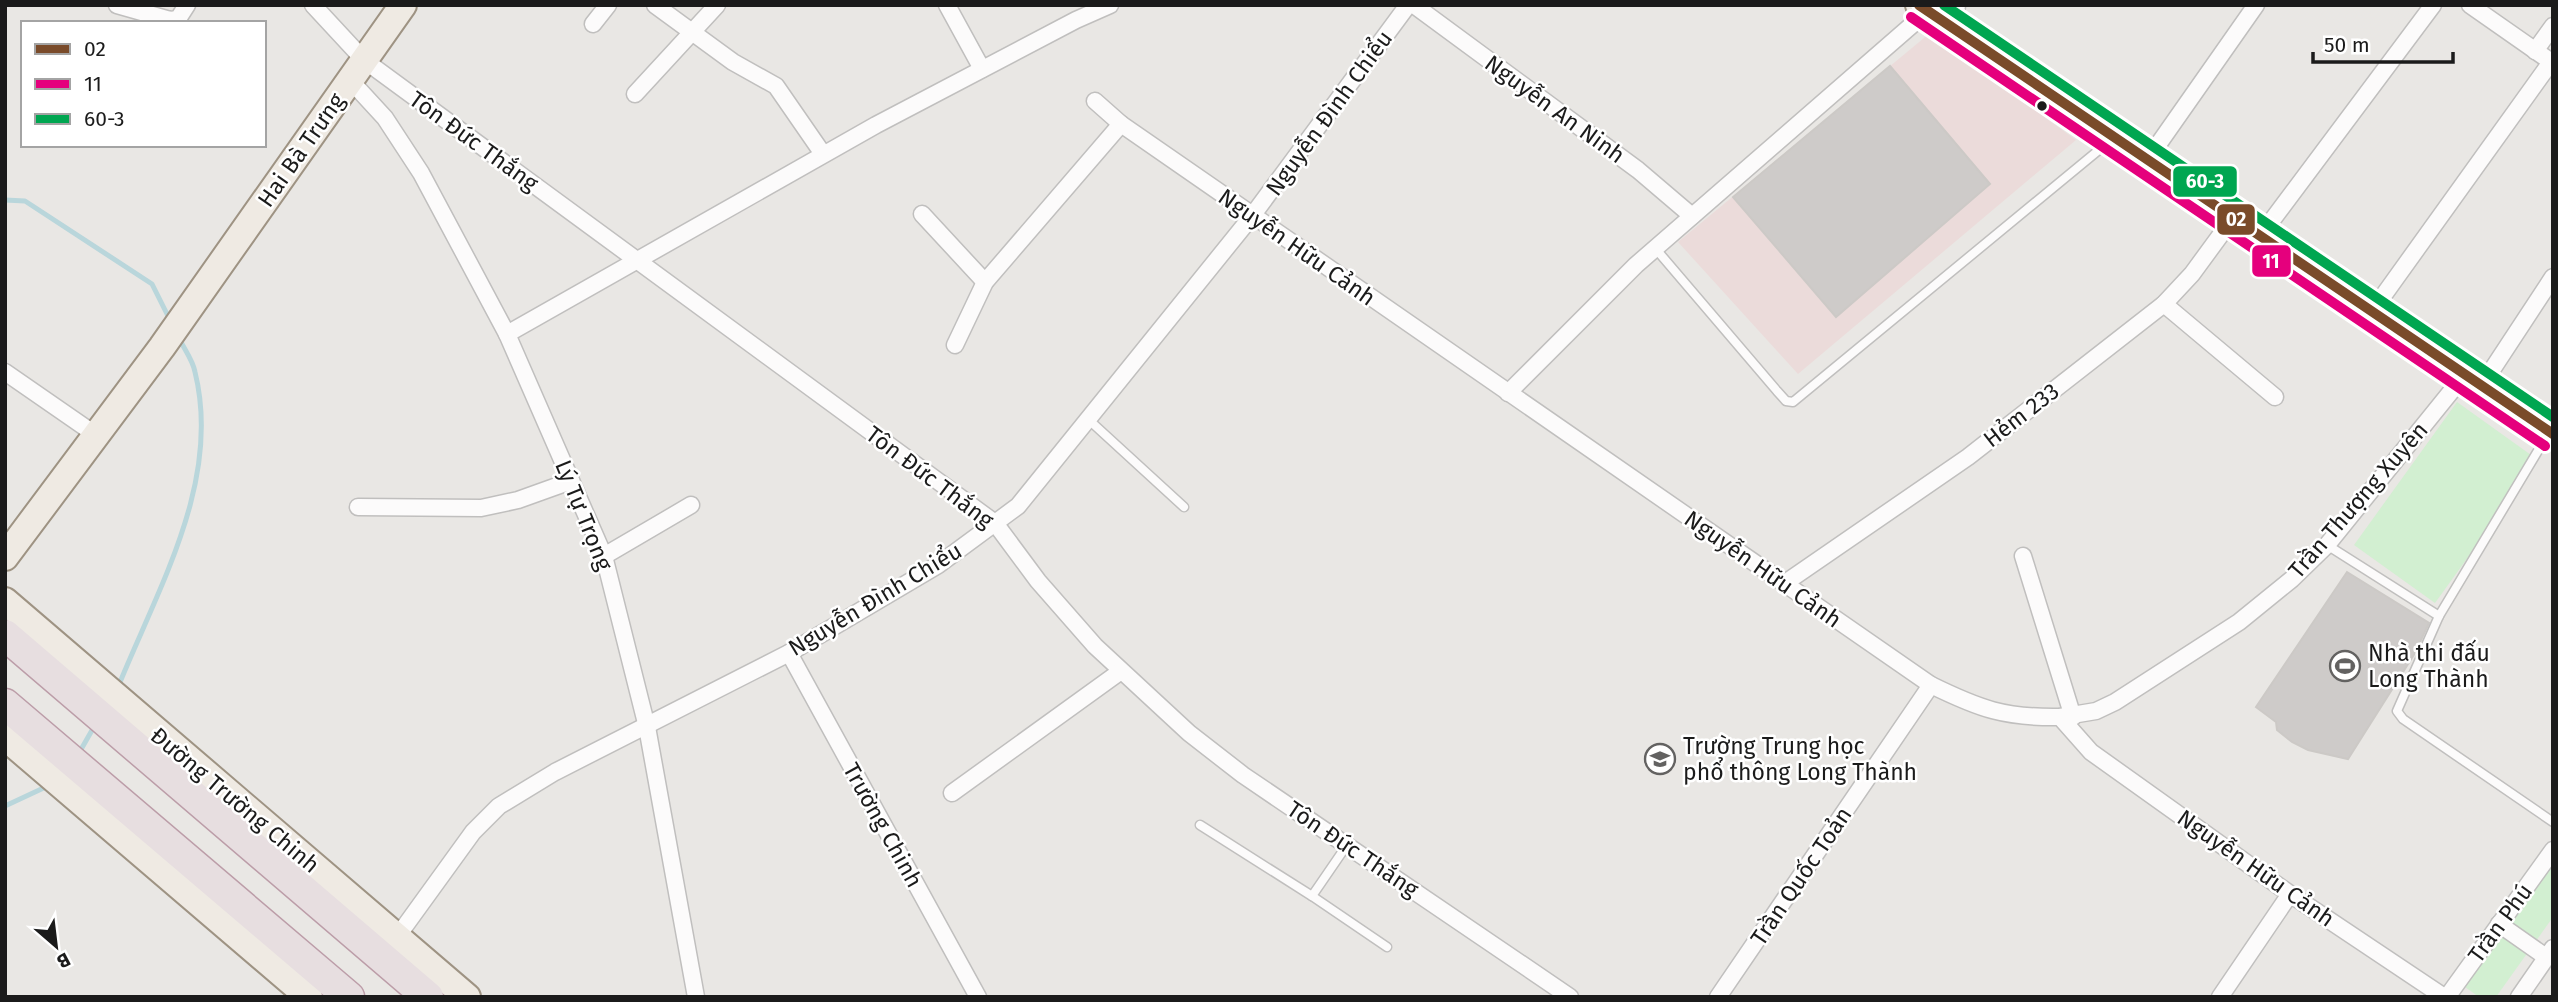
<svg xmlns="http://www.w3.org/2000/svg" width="2558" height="1002" font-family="'Fira Sans',sans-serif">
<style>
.commercial{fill:#ebdbda}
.park{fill:#d2efd1}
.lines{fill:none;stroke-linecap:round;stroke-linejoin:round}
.stream{stroke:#b9d6db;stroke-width:5}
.building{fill:#cecbc9;stroke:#ccc9c6;stroke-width:2}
.lane-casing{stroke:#c0bfbe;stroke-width:11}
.street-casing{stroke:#c0bfbe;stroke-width:19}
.primary-casing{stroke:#9e9383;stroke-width:30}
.highway-casing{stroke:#bc9da8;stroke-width:33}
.lane{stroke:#fcfbfb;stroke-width:8}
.street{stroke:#fcfbfb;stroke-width:16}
.primary{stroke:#efeae3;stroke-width:26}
.highway{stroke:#e7dee0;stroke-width:30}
.bus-1-casing{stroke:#fff;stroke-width:16}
.bus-2-casing{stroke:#fff;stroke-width:16}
.bus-3-casing{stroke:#fff;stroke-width:16}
.bus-1{stroke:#7a4b2a;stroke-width:10}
.bus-2{stroke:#e5007d;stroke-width:10}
.bus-3{stroke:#00a651;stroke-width:10}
.bus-dot{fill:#1b1b1b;stroke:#fff;stroke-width:2.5}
.labels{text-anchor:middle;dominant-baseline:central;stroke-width:5;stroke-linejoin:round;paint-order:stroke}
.street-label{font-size:23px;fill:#1b1b1b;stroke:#fff}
.poi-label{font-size:23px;fill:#1b1b1b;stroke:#fff;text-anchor:start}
.line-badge{stroke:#fff;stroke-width:2.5}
.badge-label{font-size:19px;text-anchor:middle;font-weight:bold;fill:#fff}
</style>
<rect width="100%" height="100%" fill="#e9e7e4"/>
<polygon class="commercial" points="1930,33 2076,140 1798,374 1678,242"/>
<g class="park">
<polygon points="2457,402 2538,460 2435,603 2354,545"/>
<polygon points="2553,864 2553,917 2496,997 2479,997 2465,987"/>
</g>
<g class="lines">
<g class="stream">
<polyline points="5,200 25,201 152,284 170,320"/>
<path d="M118,687C158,588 222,481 195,372C193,360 184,349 179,338"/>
<polyline points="79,753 95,725"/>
<polyline points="5,806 50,785"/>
</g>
</g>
<g class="building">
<polygon points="1890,66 1990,184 1836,317 1733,197"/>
<polygon points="2347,572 2429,623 2415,653 2348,759 2308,750 2292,742 2277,730 2276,722 2256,707"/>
</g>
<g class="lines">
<g class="lane-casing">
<g id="lane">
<polyline points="1655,248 1777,391 1786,401 1793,402 2111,140"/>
<polyline points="1089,420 1184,507"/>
<polyline points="2327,545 2439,616 2548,434"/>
<polyline points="2439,616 2397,711 2403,719 2553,822"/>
<polyline points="1200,825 1312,896 1347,845"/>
<polyline points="1312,896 1387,947"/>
</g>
</g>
<g class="street-casing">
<g id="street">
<polyline points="117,5 170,20 178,19 187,5"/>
<polyline points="313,5 364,60 995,523 1038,581 1095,646 1189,733 1243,775 1570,997"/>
<polyline points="655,5 733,62 776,86 823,154"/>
<polyline points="947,5 982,69"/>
<polyline points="1414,5 1638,170 1692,216"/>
<polyline points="2470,5 2553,63"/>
<polyline points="593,24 608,5"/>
<polyline points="1954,29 1957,5"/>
<polyline points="2535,51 2553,26"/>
<polyline points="350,80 385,118 421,173 507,334 604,556 647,727 696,997"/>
<polyline points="635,94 717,5"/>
<path d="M1095,101L1121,124L1931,685C1980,709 2005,718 2060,717L2091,752L2290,894L2444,997"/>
<polyline points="2148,159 2256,5"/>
<polyline points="922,214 985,282"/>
<polyline points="2261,235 2433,5"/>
<polyline points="2164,304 2275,397"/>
<polyline points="2373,310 2551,62"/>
<polyline points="507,334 876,125 1076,20 1110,5"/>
<polyline points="955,345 985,282 1121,124"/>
<polyline points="5,372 96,435"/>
<polyline points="2482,385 2553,277"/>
<polyline points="1508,393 1636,265 1928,11"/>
<polyline points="358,507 481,508 518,500 571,481"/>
<polyline points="604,556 691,505"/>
<polyline points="2023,556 2073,717"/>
<polyline points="1785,583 1968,457 2164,304 2192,274 2233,218"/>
<polyline points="789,653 978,997"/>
<polyline points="2060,717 2096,711 2115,702 2239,622 2292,579 2327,545 2466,373"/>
<polyline points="952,793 1121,671"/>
<polyline points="2499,924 2546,957"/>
<polyline points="397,937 473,832 499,806 555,772 789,653 938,565 1018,506 1252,216 1408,5"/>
<polyline points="1718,997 1931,685"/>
<polyline points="2220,997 2290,894"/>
<polyline points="2447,997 2553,850"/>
<polyline points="2519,997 2553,948"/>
</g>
</g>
<g class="primary-casing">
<g id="primary">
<polyline points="1919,5 2553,434"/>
<polyline points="5,557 162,347 403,5"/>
<polyline points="5,601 467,997"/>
<polyline points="5,737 309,997"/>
</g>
</g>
<g class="highway-casing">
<g id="highway">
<polyline points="5,635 428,997"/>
<polyline points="5,704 349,997"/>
</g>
</g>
<use href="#lane" class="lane"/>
<use href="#street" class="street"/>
<use href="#primary" class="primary"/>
<use href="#highway" class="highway"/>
<g class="bus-1-casing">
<polyline id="bus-1" points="1919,5 2553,434"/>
</g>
<g class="bus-2-casing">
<polyline id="bus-2" points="1911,17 2545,446"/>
</g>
<g class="bus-3-casing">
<polyline id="bus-3" points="1944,5 2553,417"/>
</g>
<use href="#bus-1" class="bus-1"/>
<use href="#bus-2" class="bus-2"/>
<use href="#bus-3" class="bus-3"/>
</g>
<defs>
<g id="stadium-ring" transform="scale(1.575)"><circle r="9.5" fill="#fff" stroke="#636261" stroke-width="1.5"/><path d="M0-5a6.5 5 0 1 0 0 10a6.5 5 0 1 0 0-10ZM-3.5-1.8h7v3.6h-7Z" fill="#636261"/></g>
<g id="school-ring" transform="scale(1.575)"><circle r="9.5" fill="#fff" stroke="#636261" stroke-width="1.5"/><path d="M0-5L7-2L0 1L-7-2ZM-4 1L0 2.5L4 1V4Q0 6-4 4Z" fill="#636261"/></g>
</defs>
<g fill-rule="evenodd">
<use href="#stadium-ring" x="2345" y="666"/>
<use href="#school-ring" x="1660" y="759"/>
</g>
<circle class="bus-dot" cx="2042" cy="106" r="6"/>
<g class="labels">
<g class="street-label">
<text transform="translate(1555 109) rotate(36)">Nguyễn An Ninh</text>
<text transform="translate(1329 113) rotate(-54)">Nguyễn Đình Chiểu</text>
<text transform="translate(474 141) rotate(36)">Tôn Đức Thắng</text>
<text transform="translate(301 150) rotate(-55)">Hai Bà Trưng</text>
<text transform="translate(1297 247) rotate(35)">Nguyễn Hữu Cảnh</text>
<text transform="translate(2021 415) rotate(-38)">Hẻm 233</text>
<text transform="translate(930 477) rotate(37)">Tôn Đức Thắng</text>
<text transform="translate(2358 500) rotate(-49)">Trần Thượng Xuyên</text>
<text transform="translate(584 515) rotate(68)">Lý Tự Trọng</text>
<text transform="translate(1763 569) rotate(35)">Nguyễn Hữu Cảnh</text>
<text transform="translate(875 599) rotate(-31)">Nguyễn Đình Chiểu</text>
<text transform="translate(235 800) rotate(40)">Đường Trường Chinh</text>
<text transform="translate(883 825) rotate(61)">Trường Chinh</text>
<text transform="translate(1353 849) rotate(34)">Tôn Đức Thắng</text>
<text transform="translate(2256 868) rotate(35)">Nguyễn Hữu Cảnh</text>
<text transform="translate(1801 876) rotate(-56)">Trần Quốc Toản</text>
<text transform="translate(2500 923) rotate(-54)">Trần Phú</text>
</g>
<g class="poi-label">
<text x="2368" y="653">Nhà thi đấu<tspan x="2368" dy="26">Long Thành</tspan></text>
<text x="1683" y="746">Trường Trung học<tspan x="1683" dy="26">phổ thông Long Thành</tspan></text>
</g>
</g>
<g class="line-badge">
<rect x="2172" y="165" width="66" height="33" rx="7" fill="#00a651"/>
<rect x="2216" y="203" width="40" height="33" rx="7" fill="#7a4b2a"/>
<rect x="2251" y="244" width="41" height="34" rx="7" fill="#e5007d"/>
</g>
<g class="badge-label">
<text x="2205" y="188">60-3</text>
<text x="2236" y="226">02</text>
<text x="2271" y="268">11</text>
</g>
<rect width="2558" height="1002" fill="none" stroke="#1b1b1b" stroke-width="14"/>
<rect x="21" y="21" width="245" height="126" fill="#ffffff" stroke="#a4a4a4" stroke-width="2"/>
<rect x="35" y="44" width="35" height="10" fill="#7a4b2a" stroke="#a4a4a4" stroke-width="2"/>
<text x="84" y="56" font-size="21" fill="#1b1b1b">02</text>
<rect x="35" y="79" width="35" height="10" fill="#e5007d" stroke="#a4a4a4" stroke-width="2"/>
<text x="84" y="91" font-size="21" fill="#1b1b1b">11</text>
<rect x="35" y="114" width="35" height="10" fill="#00a651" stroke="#a4a4a4" stroke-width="2"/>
<text x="84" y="126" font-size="21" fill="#1b1b1b">60-3</text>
<g transform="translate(56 946) rotate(152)" stroke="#ffffff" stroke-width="5" paint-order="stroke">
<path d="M0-5L12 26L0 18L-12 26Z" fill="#1b1b1b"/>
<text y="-10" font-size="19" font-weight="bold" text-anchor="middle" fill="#1b1b1b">B</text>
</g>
<path d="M2313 52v10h140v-10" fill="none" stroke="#1b1b1b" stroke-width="3.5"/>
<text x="2324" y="52" font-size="21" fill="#1b1b1b" stroke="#ffffff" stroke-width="5" paint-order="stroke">50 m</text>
</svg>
